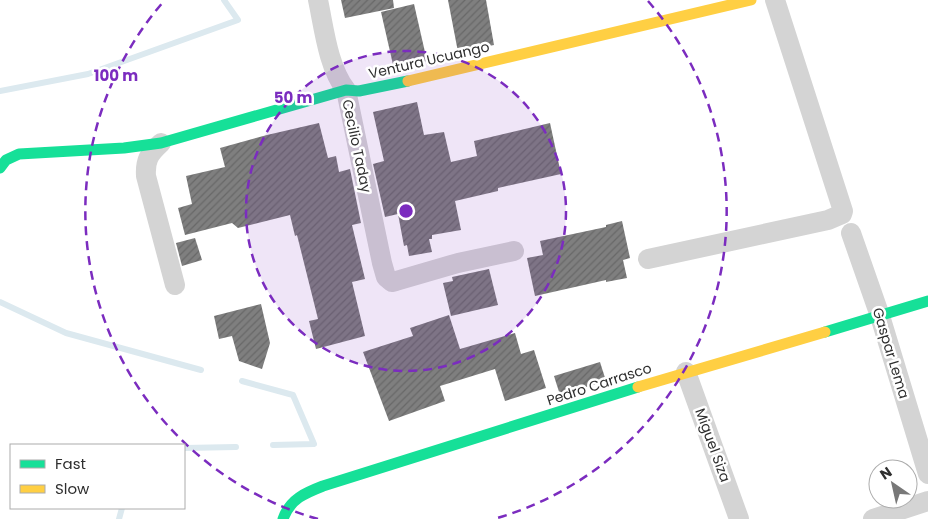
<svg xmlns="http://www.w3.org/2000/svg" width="928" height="519" font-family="Poppins,sans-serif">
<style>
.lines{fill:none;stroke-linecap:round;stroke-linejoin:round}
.stream{stroke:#dce9ef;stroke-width:6}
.building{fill:url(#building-hatch)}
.street{stroke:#d4d4d4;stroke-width:20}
.fast{stroke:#16e098;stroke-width:11}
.slow{stroke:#ffcf43;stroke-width:11}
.ring{fill:none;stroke:#7b2cbf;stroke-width:2.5;stroke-dasharray:9 6}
.labels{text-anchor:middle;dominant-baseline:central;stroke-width:5;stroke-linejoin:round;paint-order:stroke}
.street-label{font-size:14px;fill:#2f2f2f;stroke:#fff}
.centre{fill:#7b2cbf;stroke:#fff;stroke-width:2.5}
.ring-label{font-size:15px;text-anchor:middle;font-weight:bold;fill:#7b2cbf;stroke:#fff;stroke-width:5;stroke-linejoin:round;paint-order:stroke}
</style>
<defs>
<pattern id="building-hatch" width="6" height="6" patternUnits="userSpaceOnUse" patternTransform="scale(1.25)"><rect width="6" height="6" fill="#7f7f7f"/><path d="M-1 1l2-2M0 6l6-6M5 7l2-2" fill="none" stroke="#686868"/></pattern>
</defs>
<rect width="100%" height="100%" fill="#fff"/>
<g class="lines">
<g class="stream">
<polyline points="0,91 88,74 238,20 224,0"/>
<polyline points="0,302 66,333 201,370"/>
<polyline points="242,381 293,395 314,444 273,445"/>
<polyline points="184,448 236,447"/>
<polyline points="119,519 122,508"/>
</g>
</g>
<g class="building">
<polygon points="341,0 393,0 394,8 345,18"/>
<polygon points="448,0 486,0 494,45 458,52"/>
<polygon points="414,4 427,61 394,69 381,12"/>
<polygon points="417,102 424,135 444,132 451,162 477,156 474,141 550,123 561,174 498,188 498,191 455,201 461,230 432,235 432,239 429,239 432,252 409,256 407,245 404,246 398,214 385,217 373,164 384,161 373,112"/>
<polygon points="319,123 328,158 336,156 339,172 350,169 361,223 352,225 365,279 352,282 365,336 316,349 309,321 318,319 297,235 295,236 290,215 238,228 232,223 185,235 178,208 192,204 186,176 225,167 220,148 267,135"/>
<polygon points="622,221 630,258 623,260 627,278 606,282 606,280 535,296 527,258 543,255 540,241 606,227 606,225"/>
<polygon points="195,238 202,260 182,266 176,243"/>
<polygon points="489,269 498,305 451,316 443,283 453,281 452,277"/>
<polygon points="261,304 270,343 262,369 239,361 232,336 219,339 214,316"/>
<polygon points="449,315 460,349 515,333 521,354 534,350 546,388 505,401 495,369 440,386 445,401 389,421 363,352 413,336 410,328"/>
<polygon points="600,362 606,381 560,395 554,376"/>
</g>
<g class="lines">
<g class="street">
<path d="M318,0C324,28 328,67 346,90L382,263L386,277L392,282L396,281L458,263L514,251"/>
<path d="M161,143C149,154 145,160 146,176L175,285"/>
<polyline points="851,233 880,316 928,474"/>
<polyline points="648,259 828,220 842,214 843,211 775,0"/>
<polyline points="686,372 739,519"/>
<polyline points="873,519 928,501"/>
</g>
<g class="fast">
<polyline points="0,168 6,160 19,154 124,148 161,143 346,90 359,91 408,81"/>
<polyline points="825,332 928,301"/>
<path d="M283,519C290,499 305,493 323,486L638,387"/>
</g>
<g class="slow">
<polyline points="408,81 751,0"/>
<polyline points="638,387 825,332"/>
</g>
</g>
<circle cx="406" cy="211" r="160" fill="#7b2cbf" fill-opacity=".12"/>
<g class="ring">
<circle cx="406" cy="211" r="160"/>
<path d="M318 519A320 320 0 0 1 164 1M648 1A320 320 0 0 1 494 519"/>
</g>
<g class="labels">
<g class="street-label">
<text transform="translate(429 60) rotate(-13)">Ventura Ucuango</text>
<text transform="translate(357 146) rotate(78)">Cecilio Taday</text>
<text transform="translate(891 353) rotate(73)">Gaspar Lema</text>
<text transform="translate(599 384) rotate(-18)">Pedro Carrasco</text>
<text transform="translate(713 445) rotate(70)">Miguel Siza</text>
</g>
</g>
<circle cx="406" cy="211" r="8" class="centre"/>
<g class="ring-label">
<text x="116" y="81">100 m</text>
<text x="293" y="103">50 m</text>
</g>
<rect x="10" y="444" width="175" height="65" fill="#ffffff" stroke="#acacac"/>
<rect x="20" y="460" width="25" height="8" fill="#16e098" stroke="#acacac"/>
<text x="55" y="469" font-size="15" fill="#2f2f2f">Fast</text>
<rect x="20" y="485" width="25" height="8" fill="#ffcf43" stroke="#acacac"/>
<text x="55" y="494" font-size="15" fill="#2f2f2f">Slow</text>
<g transform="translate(893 484) rotate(326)"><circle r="24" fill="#ffffff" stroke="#acacac"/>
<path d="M0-4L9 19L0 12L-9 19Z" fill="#787878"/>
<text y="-8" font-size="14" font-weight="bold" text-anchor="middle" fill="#2f2f2f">N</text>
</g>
</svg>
